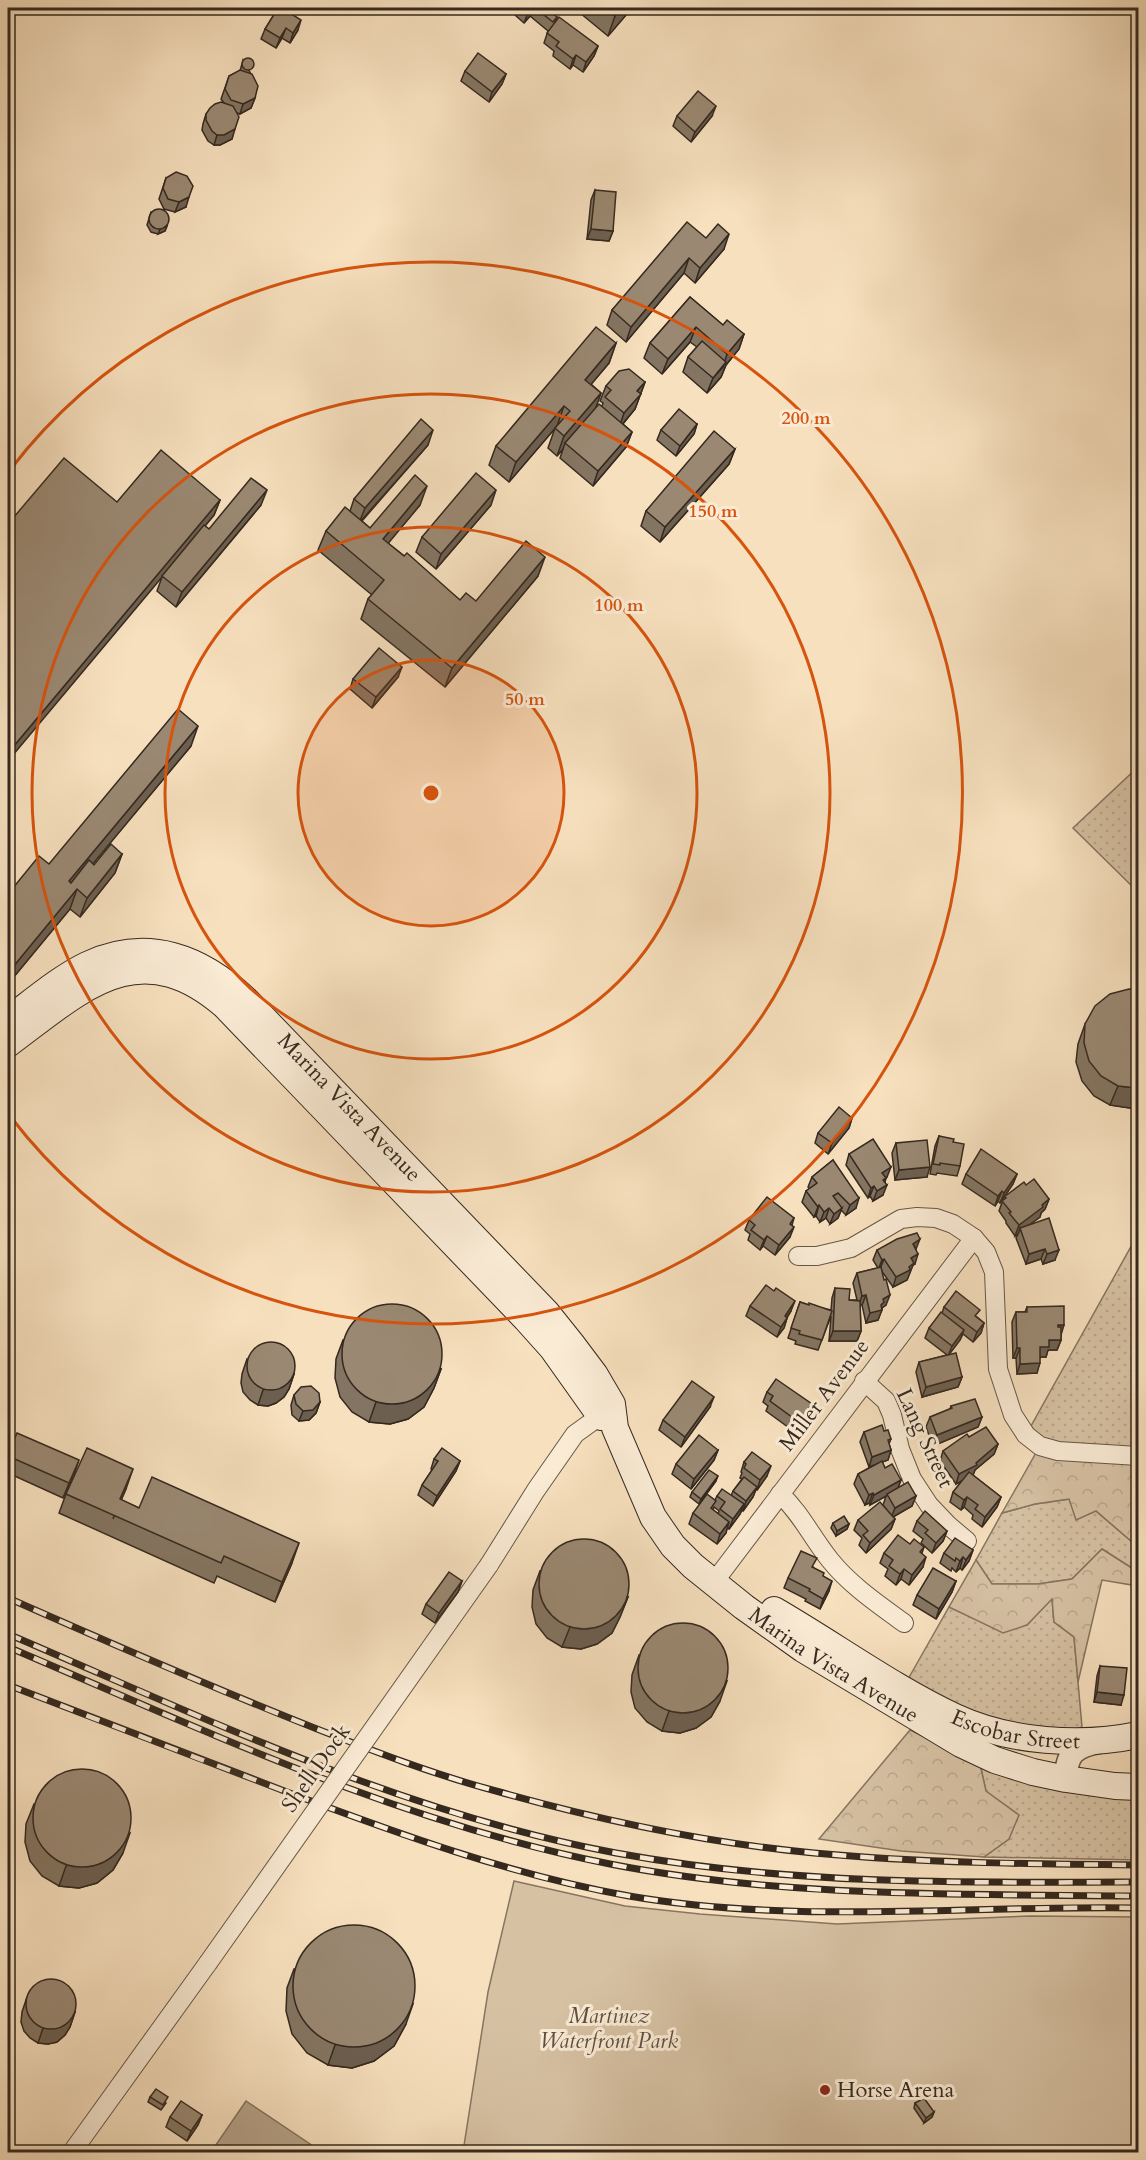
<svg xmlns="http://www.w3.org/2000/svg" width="1146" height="2160" font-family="Cardo,serif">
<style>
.grass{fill:url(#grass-dots);stroke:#867561;stroke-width:1.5}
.forest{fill:url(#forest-crowns);stroke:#867561;stroke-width:1.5}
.park{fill:#d6c1a3;stroke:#867561;stroke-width:1.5}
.water{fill:#b5a288;stroke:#82725e;stroke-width:1.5}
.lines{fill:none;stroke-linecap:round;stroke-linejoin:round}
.minor-casing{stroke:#665747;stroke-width:20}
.tertiary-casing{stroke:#665747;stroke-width:25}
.secondary-casing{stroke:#35291f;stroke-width:28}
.minor{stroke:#faebd5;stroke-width:18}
.tertiary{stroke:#faebd5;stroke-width:22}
.secondary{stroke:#faebd5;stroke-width:26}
.rail-casing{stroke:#35291f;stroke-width:7}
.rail{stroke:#faebd5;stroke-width:4.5;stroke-dasharray:14;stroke-linecap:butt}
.minor-bridge-casing{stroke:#665747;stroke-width:20;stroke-linecap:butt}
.minor-bridge{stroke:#faebd5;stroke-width:18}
.wall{fill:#847562;stroke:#35291f;stroke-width:1.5;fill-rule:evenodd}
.shaded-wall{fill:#6c5f50;stroke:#35291f;stroke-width:1.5}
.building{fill:#9a8872;stroke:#35291f;stroke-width:1.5}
.ring{fill:none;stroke:#d6540e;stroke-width:3}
.poi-dot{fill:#8f2418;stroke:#faebd5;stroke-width:2}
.labels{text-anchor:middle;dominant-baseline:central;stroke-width:6;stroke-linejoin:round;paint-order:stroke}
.street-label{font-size:22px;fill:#35291f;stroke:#faebd5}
.park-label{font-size:22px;font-style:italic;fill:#5d4f40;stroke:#faebd5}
.poi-label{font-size:22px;fill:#35291f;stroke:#faebd5;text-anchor:start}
.centre{fill:#d6540e;stroke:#faebd5;stroke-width:3}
.ring-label{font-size:18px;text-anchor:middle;font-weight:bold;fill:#d6540e;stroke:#faebd5;stroke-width:6;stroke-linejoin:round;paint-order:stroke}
</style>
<defs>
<pattern id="grass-dots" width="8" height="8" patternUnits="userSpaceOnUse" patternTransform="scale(1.5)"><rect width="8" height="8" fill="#d6c1a3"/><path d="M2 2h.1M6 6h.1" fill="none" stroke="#b8a68c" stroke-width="1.8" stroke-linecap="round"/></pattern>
<pattern id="forest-crowns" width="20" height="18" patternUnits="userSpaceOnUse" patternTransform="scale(1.5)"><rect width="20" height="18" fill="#d6c1a3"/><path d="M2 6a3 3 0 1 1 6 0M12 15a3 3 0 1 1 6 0" fill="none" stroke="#b8a68c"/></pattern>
</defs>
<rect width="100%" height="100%" fill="#f7e0be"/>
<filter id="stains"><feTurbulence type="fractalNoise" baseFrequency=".00333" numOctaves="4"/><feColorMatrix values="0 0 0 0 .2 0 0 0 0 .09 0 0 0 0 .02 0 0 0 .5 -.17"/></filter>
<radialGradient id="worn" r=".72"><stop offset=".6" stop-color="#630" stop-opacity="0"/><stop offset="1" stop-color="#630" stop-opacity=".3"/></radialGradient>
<g class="grass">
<polygon points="1138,767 1138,892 1073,828"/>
<polygon points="1138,1234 1138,1452 1042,1442 1031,1426"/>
<polygon points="1070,1499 1096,1511 1138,1547 1138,1572 1102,1549 1072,1579 1038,1584 992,1584 976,1560 1002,1513 1035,1504"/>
<polygon points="1052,1598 1054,1622 1074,1637 1082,1727 1047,1739 903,1688 949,1607 973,1618 1027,1625"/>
<polygon points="980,1764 1138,1795 1138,1860 984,1857 1009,1839 986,1791"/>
</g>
<g class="forest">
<polygon points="1037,1451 1138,1464 1138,1547 1096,1511 1076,1520 1069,1499 1035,1504 1002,1513"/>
<polygon points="1102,1549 1138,1572 1138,1586 1102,1580 1078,1682 1074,1637 1054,1622 1052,1599 1027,1625 1003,1633 949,1607 976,1560 992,1584 1038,1584 1072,1579"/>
<polygon points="910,1730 980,1764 986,1791 1019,1815 1009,1839 984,1857 901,1851 819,1839"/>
</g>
<polygon class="park" points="514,1881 625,1906 700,1914 837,1924 1031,1916 1138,1917 1138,2152 463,2152 488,1992"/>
<polygon class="water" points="246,2101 322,2152 211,2152"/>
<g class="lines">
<g class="minor-casing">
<g id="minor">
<polyline points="798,1256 817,1256 851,1248 901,1219 917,1217 936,1218 953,1224 974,1238 986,1252 994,1272 998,1369 1013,1415 1026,1435 1040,1446 1058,1451 1138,1456"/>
<polyline points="864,1381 886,1401 892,1415 900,1449 912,1479 929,1505 948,1525 967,1541"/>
<path d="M780,1494C801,1513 812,1538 830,1560C850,1585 878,1604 904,1623"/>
<polyline points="489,1565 536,1490 575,1434 600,1416"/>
<polyline points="714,1582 974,1238"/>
<polyline points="72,2152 208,1963"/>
</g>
</g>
<g class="tertiary-casing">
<path id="tertiary" d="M1066,1779C1066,1754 1074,1747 1099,1742"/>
</g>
<g class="secondary-casing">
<g id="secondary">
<path id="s1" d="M8,1020C32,1002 60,978 87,965C148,936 202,958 247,1001L547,1313L571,1343L595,1375L612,1404L615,1428L653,1517L673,1546L693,1566L744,1607L803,1649L961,1744L995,1760L1033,1772L1066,1779L1115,1786L1138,1787"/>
<path d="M8,1044C81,990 138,931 225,1006L526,1319L552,1348L601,1417"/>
<path id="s2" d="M774,1610C833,1644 893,1688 955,1717C1009,1742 1081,1747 1138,1735"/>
</g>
</g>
<use href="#minor" class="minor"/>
<use href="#tertiary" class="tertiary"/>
<use href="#secondary" class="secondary"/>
<g class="rail-casing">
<g id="rail">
<path d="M8,1598C110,1643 213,1688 317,1729C376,1752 435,1775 496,1791C599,1820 707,1843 814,1853C922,1863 1030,1864 1138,1865"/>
<path d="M8,1634C205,1718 404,1814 616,1853C789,1885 964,1883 1138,1882"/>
<path d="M8,1647C204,1730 400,1823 610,1864C784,1898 962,1894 1138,1896"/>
<path d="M8,1685C101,1721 194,1757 287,1792C399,1834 511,1875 629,1896C797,1925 969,1905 1138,1908"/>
</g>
</g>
<use href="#rail" class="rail"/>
<g class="minor-bridge-casing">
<polyline id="minor-bridge" points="208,1963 489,1565"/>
</g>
<use href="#minor-bridge" class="minor-bridge"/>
</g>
<g class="wall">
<polygon points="278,8 298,30 290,43 282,38 276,48 261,39 265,29"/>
<polygon points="517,8 546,8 557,17 555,23 598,46 594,56 583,72 573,65 570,69 553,56 554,51 544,43 548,31 530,16 524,23 515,15"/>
<polygon points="574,8 632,8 608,36"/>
<polygon points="243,60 251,74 255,98 251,108 240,114 237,113 232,139 220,145 214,145 208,141 202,130 203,124 206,114 224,103 221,99 229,76 240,71"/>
<polygon points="465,71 506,74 502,84 489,102 461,81"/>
<polygon points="677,116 712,116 691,142 673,126"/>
<polygon points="166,178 186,207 175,212 164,209 159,199"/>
<polygon points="595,190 613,231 609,241 587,239 591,200"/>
<polygon points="151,212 167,226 165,231 158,234 151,232 147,225"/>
<polygon points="706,238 724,249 695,283 684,273 626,342 607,325 612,310"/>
<polygon points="690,297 723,325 744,334 739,349 726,365 721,377 707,393 683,372 688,357 697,347 690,342 662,374 644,358 650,343"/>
<polygon points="616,343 609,363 591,384 601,393 595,408 602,406 603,403 600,401 606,386 645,382 635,409 623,424 632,432 626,447 593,486 560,458 563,449 557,456 548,448 555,428 557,426 509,482 489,465 496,446"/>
<polygon points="697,424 694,434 676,456 657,440 661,430"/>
<polygon points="428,445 362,521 370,528 420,505 388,543 460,600 476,601 538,576 445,687 361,619 368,599 372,595 318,550 326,531 350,511 354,499"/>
<polygon points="735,449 729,464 660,542 641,526 646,511"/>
<polygon points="220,500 214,515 205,526 209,529 261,505 176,607 157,591 162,577 117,502"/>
<polygon points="491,505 436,569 416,552 422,537"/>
<polygon points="398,677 372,708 350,689 353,679"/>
<polygon points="191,746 93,863 94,865 122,854 115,873 80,917 70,909 8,984 8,894 49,864"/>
<polygon points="1085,1024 1130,1108 1110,1105 1094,1096 1082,1081 1076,1062 1078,1044"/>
<polygon points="852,1118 849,1128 828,1154 815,1143 818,1133"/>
<polygon points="939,1136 953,1142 960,1166 957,1176 937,1173 936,1175 930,1174 935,1146"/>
<polygon points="896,1143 927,1177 895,1180 892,1153"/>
<polygon points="849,1154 887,1177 886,1178 885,1182 883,1195 873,1201 870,1196 868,1198 846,1165"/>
<polygon points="833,1160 856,1208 846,1215 841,1210 838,1218 830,1224 826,1218 820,1222 816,1216 814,1217 802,1202 806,1191 810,1189 808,1187 812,1177"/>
<polygon points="966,1174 1017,1174 1013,1184 1000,1203 998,1201 995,1206 962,1184"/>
<polygon points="1026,1185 1049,1199 1045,1209 1041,1213 1040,1217 1030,1224 1055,1260 1043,1264 1041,1259 1026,1264 1016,1238 1018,1234 1015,1236 1006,1223 1006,1221 999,1211 1004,1197"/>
<polygon points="794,1218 792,1225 790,1237 775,1255 763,1246 760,1250 748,1240 750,1234 745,1230 749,1220"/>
<polygon points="916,1249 915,1264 913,1265 907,1280 893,1287 881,1270 886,1305 882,1308 878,1320 866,1323 862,1305 860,1305 861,1331 857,1341 829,1341 831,1316 818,1350 795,1344 796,1341 788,1338 800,1302 809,1305 831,1310 832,1298 835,1288 849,1300 857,1300 853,1283 857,1273 878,1268 873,1260 877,1250"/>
<polygon points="750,1306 791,1311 787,1318 784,1328 777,1337 746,1316"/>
<polygon points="944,1307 977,1317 984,1323 981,1333 973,1342 963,1334 960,1340 949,1354 962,1377 958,1387 922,1397 916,1372 919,1362 947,1355 925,1338 929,1328 942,1313"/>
<polygon points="1027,1307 1061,1334 1061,1340 1057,1350 1048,1350 1046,1357 1040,1357 1037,1373 1017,1374 1016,1358 1013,1358 1012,1322 1016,1312 1025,1312"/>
<polygon points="343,1340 441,1369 434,1388 424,1407 408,1419 390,1424 369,1422 352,1412 340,1397 335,1378 336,1359"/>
<polygon points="247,1359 294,1374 289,1389 284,1397 276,1403 268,1406 258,1405 250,1400 243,1392 241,1383 242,1374"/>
<polygon points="767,1392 812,1404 808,1414 800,1425 797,1423 792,1430 766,1411 768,1406 763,1402"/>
<polygon points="294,1395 320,1402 316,1413 309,1420 299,1421 292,1415 291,1405"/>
<polygon points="951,1406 982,1417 978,1427 933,1446 926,1427 930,1417 950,1409"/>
<polygon points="710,1407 681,1447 659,1430 663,1420"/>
<polygon points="884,1431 891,1439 889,1444 891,1450 888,1460 882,1462 885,1468 901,1480 898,1488 916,1496 912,1506 893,1517 895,1519 891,1529 866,1553 859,1545 862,1538 854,1530 858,1520 886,1509 883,1505 886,1496 870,1505 869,1503 865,1505 854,1484 858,1474 876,1464 869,1467 860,1442 864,1432"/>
<polygon points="969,1437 998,1444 994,1454 975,1470 973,1475 1001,1497 997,1507 982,1527 972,1519 973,1515 964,1507 961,1510 950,1502 953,1492 962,1481 956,1484 940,1461 943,1451"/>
<polygon points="718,1450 714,1460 691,1489 672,1474 676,1464"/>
<polygon points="8,1454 74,1475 63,1498 8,1473"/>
<polygon points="434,1459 460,1461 456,1471 433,1506 418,1495 422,1485 432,1470 431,1469"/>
<path d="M744,1462L767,1476L757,1490L756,1489L753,1497L743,1511L742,1510L740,1514L729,1529L727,1527L726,1533L717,1544L689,1524L693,1513L715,1500L717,1496H731L733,1491L742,1479L740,1478L742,1473L741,1472ZM714,1507L719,1511L718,1514L713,1510Z"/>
<polygon points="716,1481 699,1504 690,1497 692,1492"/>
<polygon points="126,1489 121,1500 139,1508 292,1563 275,1602 217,1576 214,1583 59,1513 66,1494"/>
<polygon points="917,1521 947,1531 943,1541 932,1553 921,1543 923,1539 913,1531"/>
<polygon points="833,1523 849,1524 847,1529 836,1536 831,1528"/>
<polygon points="910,1544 924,1547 922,1553 923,1567 909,1585 901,1579 896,1585 885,1576 888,1569 880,1563 884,1553"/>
<polygon points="973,1550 969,1561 962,1570 960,1568 956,1572 952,1568 951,1571 940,1563 944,1553"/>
<polygon points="813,1567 823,1576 829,1591 820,1609 805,1601 806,1599 784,1588 788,1578"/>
<polygon points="540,1571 628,1597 620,1617 612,1633 597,1644 581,1649 562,1647 547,1638 536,1624 532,1607 533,1590"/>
<polygon points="462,1581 458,1592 435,1623 422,1614 426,1604"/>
<polygon points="956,1581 952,1592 936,1619 913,1605 917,1595"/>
<polygon points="639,1655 720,1701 711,1717 696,1728 680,1733 662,1731 647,1722 635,1708 631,1692 632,1675"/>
<polygon points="1100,1666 1121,1705 1094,1702 1097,1676"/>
<polygon points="34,1804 123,1853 113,1870 97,1883 79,1888 59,1886 42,1876 30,1861 25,1842 26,1824"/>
<polygon points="294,1969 406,2024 394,2046 374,2061 352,2068 328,2065 307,2053 292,2034 286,2011 287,1988"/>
<polygon points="27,1997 75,2012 70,2027 65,2035 57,2042 48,2044 38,2043 30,2038 24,2031 21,2022 22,2012"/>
<polygon points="150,2097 166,2103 161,2110 148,2102"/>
<polygon points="915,2103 934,2112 932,2117 924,2123 914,2108"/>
<polygon points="202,2115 198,2125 187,2141 166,2127 170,2117"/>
</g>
<g class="shaded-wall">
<polygon points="533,8 530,16 524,23 528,13"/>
<polygon points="623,8 632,8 608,36 615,16"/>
<polygon points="301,20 298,30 290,43 293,33"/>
<polygon points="286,28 282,38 276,48 280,38"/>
<polygon points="598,46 594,56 583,72 586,62"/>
<polygon points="576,55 573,65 570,69 573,59"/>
<polygon points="506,74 502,84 489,102 492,92"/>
<polygon points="255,98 251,108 240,114 243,104"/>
<polygon points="716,106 712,116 691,142 695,132"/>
<polygon points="235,129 232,139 220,145 214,145 217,135"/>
<polygon points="189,197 186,207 175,212 179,202"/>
<polygon points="167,226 165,231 158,234 160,229"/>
<polygon points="591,229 613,231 609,241 587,239"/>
<polygon points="729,234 724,249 695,283 700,268"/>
<polygon points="689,258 684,273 626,342 631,327"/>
<polygon points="696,327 690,342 662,374 668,359"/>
<polygon points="744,334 739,349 726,365 721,377 707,393 713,378 723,367 727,354"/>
<polygon points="616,343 609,363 578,400 585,380"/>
<polygon points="645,382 635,409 619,428 624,413 637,391"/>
<polygon points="601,393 594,413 565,443 563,449 557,456 564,436"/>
<polygon points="564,406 557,426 509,482 516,462"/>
<polygon points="697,424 694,434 676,456 680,446"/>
<polygon points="433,430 428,445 359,523 365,508"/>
<polygon points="632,432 626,447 593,486 598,471"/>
<polygon points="735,449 729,464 660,542 665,527"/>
<polygon points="427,486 420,505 376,558 383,539"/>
<polygon points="267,490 261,505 176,607 182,592"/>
<polygon points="496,490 491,505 436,569 441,554"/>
<polygon points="220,500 214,515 8,761 8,753"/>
<polygon points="545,557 538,576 445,687 452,668"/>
<polygon points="402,667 398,677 372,708 376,697"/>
<polygon points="198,726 191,746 62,901 69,881"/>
<polygon points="122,854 115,873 80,917 87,898"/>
<polygon points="77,889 70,909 8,984 8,973"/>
<polygon points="1118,1086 1138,1088 1138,1105 1130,1108 1110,1105"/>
<polygon points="852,1118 849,1128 828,1154 832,1143"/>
<polygon points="891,1167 887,1177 879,1183 882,1173"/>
<polygon points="930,1167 927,1177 895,1180 899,1170"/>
<polygon points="1017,1174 1013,1184 1000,1203 1004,1193"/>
<polygon points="886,1178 882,1188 887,1185 883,1195 873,1201 877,1191 883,1180"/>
<polygon points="874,1186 870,1196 868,1198 871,1188"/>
<polygon points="1002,1191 998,1201 995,1206 998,1196"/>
<polygon points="859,1198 856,1208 846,1215 850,1205"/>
<polygon points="1049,1199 1045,1209 1041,1213 1040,1217 1021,1231 1020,1228 1018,1234 1015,1236 1019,1225"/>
<polygon points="819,1205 816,1216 814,1217 818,1207"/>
<polygon points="829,1208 826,1218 820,1222 824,1212"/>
<polygon points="842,1208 838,1218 830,1224 834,1214"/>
<polygon points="794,1227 790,1237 775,1255 779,1245"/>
<polygon points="767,1236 763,1246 760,1250 764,1240"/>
<polygon points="920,1239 916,1249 913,1244"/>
<polygon points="1045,1249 1041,1259 1026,1264 1029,1254"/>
<polygon points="1059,1250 1055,1260 1043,1264 1047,1254"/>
<polygon points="918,1254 915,1264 913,1265 907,1280 893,1287 896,1277 911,1258"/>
<polygon points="884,1259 880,1269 878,1270 882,1260"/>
<polygon points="866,1295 862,1305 858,1306 862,1296"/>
<polygon points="890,1295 886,1305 882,1308 882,1310 878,1320 866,1323 870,1313 883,1299"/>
<polygon points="795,1301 791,1311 781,1326 785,1316"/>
<polygon points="787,1318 784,1328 777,1337 781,1327"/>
<polygon points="984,1323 981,1333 973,1342 977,1332"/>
<polygon points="1058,1325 1064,1325 1061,1335 1054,1335"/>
<polygon points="964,1330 960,1340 948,1356 952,1346"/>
<polygon points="833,1331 861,1331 857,1341 829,1341"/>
<polygon points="1049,1340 1061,1340 1057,1350 1048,1350 1046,1357 1036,1357 1040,1347"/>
<polygon points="1017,1348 1020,1348 1016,1358 1013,1358"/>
<polygon points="1040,1363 1037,1373 1017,1374 1020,1364"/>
<polygon points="441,1369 434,1388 424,1407 408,1419 390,1424 369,1422 376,1402"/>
<polygon points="294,1374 289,1389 284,1397 276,1403 268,1406 258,1405 263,1390"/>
<polygon points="962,1377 958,1387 922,1397 926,1387"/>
<polygon points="714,1397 710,1407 681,1447 685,1437"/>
<polygon points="320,1402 316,1413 309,1420 299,1421 303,1411"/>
<polygon points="812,1404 808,1414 800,1425 804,1415"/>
<polygon points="801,1413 797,1423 792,1430 796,1420"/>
<polygon points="982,1417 978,1427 933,1446 937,1435"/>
<polygon points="998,1444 994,1454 975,1470 973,1475 956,1484 959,1474 976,1463"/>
<polygon points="718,1450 714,1460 691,1489 694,1479"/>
<polygon points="891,1450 888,1460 869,1467 872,1457"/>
<polygon points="79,1460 74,1475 63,1498 69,1483"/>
<polygon points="460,1461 456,1471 433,1506 437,1496"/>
<polygon points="771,1466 767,1476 757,1490 760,1480"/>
<polygon points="133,1469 126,1489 113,1519 120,1499"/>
<polygon points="718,1476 716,1481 699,1504 701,1499"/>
<polygon points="901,1480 897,1490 870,1505 874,1495"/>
<polygon points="757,1487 753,1497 743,1511 746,1501"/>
<polygon points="873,1493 869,1503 865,1505 869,1495"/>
<polygon points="916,1496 912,1506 891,1518 895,1508"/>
<polygon points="967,1497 964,1507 961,1510 964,1500"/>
<polygon points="1001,1497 997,1507 982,1527 985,1517"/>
<polygon points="744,1504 740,1514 729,1529 733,1519"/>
<polygon points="895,1519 891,1529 866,1553 870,1543"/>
<polygon points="729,1522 726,1533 717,1544 720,1534"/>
<polygon points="849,1524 847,1529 836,1536 837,1531"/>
<polygon points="947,1531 943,1541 932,1553 936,1543"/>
<polygon points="299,1543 292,1563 275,1602 282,1582"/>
<polygon points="973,1550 969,1561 962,1570 966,1560"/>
<polygon points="926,1557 923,1567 909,1585 912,1575"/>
<polygon points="963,1557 960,1568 956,1572 960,1561"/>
<polygon points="904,1569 901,1579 896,1585 900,1574"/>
<polygon points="462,1581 458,1592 435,1623 439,1613"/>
<polygon points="832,1581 829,1591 820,1609 823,1599"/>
<polygon points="956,1581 952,1592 936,1619 939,1609"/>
<polygon points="628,1597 620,1617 612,1633 597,1644 581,1649 562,1647 570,1627"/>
<polygon points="727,1681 720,1701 711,1717 696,1728 680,1733 662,1731 669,1711"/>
<polygon points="1097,1692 1124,1695 1121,1705 1094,1702"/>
<polygon points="130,1833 123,1853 113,1870 97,1883 79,1888 59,1886 66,1866"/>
<polygon points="413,2004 406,2024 394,2046 374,2061 352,2068 328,2065 335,2045"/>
<polygon points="75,2012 70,2027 65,2035 57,2042 48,2044 38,2043 43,2028"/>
<polygon points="934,2112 932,2117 924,2123 926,2118"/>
<polygon points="202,2115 198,2125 187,2141 191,2131"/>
</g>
<g class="building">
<polygon points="278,8 282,8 301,20 293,33 286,28 280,38 265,29"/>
<polygon points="521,8 532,8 528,13"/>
<polygon points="535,8 546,8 557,17 553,22"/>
<polygon points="605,8 623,8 615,16"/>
<polygon points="559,17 598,46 586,62 576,55 573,59 556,46 559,42 547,33"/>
<polygon points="478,53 506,74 492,92 465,71"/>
<circle cx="248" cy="64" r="6"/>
<polygon points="240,70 252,74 258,86 255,98 243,104 231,100 225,89 229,76"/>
<polygon points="698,91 716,106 695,132 677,116"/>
<polygon points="221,102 233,106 239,117 235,129 224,135 217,135 212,131 206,120 206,114 210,108 215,104"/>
<polygon points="176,172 187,176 193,186 189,197 179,202 168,199 163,188 166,178"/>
<polygon points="595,190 616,192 613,231 591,229"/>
<circle cx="159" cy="219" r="10"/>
<polygon points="687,222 706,238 718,224 729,234 700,268 689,258 631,327 612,310"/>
<polygon points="690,297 723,325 727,320 744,334 727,354 696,327 668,359 650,343"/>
<polygon points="596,327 616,343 585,380 601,393 564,436 555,428 570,411 564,406 516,462 496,446"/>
<polygon points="702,341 726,362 713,378 688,357"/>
<polygon points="629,369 645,382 637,391 641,394 624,413 605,397 611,390 606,386 619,371"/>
<polygon points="599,404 632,432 598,471 565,443"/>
<polygon points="679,409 697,424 680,446 661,430"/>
<polygon points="421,419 433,430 365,508 354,499"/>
<polygon points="714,431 735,449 665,527 646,511"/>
<polygon points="161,450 220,500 8,753 8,524 64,458 117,502"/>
<polygon points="476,473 496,490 441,554 422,537"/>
<polygon points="415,475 427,486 383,539 404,556 407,553 460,600 466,593 476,601 526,541 545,557 452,668 368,599 384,580 326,531 345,507 370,528"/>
<polygon points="251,478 267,490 182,592 162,576 204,525 209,529"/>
<polygon points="379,648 402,667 376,697 353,679"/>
<polygon points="178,709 198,726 69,881 71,883 89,860 94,865 111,844 122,854 87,898 77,889 8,973 8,894 39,856 49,864"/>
<polygon points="1129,989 1138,990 1138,1088 1137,1088 1118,1086 1101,1076 1089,1061 1084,1043 1085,1024 1095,1006 1110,994"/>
<polygon points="839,1107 852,1118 832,1143 818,1133"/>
<polygon points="939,1136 954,1139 953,1142 964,1144 960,1166 940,1163 940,1165 933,1164"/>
<polygon points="873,1139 891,1167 882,1173 886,1178 883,1180 887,1185 877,1191 874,1186 871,1188 849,1154"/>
<polygon points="927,1140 930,1167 899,1170 896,1143"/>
<polygon points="981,1149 1017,1174 1004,1193 1002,1191 998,1196 966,1174"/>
<polygon points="833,1160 859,1198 850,1205 838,1193 833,1196 842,1208 834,1214 829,1208 824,1212 819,1205 818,1207 806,1191 817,1183 812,1177"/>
<polygon points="1034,1179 1049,1199 1042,1205 1043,1207 1019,1225 1009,1213 1011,1212 1002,1201 1006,1198 1004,1197 1024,1182 1026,1185"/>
<polygon points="767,1197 794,1218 790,1224 794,1227 779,1245 767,1236 764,1240 751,1230 755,1225 749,1220"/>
<polygon points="1049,1218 1059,1250 1047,1254 1045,1249 1029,1254 1020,1228"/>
<polygon points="917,1233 920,1239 913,1244 918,1254 911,1258 914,1263 909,1267 910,1270 896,1277 884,1259 882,1260 877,1250 897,1239"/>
<polygon points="881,1267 884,1280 886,1279 890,1295 883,1299 884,1302 881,1305 882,1310 870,1313 866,1295 862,1296 857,1273"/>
<polygon points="766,1285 774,1291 776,1288 795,1301 785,1316 787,1318 781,1327 750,1306"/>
<polygon points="835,1288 850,1289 849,1300 860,1301 861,1331 833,1331"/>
<polygon points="956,1291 980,1310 975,1316 984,1323 977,1332 944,1307"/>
<polygon points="800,1302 809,1305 809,1303 832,1311 822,1340 799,1334 800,1331 791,1328"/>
<circle cx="392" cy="1354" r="50"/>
<polygon points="1064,1306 1064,1325 1058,1325 1058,1327 1061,1327 1061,1340 1049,1340 1049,1347 1040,1347 1040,1363 1020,1364 1020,1348 1017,1348 1016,1312 1027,1312 1027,1307"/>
<polygon points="941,1312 964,1330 952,1346 929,1328"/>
<circle cx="271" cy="1366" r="24"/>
<polygon points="956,1353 962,1377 926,1387 919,1362"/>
<polygon points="776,1379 812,1404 804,1415 801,1413 796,1420 770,1401 773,1396 767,1392"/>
<polygon points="692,1381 714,1397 685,1437 663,1420"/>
<polygon points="311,1386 319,1393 320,1402 313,1410 303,1411 296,1404 294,1395 301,1387"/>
<polygon points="975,1399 982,1417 937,1435 930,1417 952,1408 951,1406"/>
<polygon points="882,1425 884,1431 888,1430 891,1439 888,1440 891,1450 872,1457 864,1432"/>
<polygon points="986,1427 998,1444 976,1463 977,1465 959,1474 943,1451 967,1434 969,1437"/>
<polygon points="17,1433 79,1460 69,1483 8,1456 8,1454"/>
<polygon points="699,1435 718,1450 694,1479 676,1464"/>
<polygon points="87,1448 133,1469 120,1499 139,1508 152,1477 299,1543 282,1582 224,1556 221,1563 66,1494"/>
<polygon points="442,1448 460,1461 437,1496 422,1485 438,1461 434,1459"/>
<polygon points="752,1452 771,1466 760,1480 744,1468 746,1464 744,1462"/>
<polygon points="882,1461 885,1468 892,1464 901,1480 874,1495 873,1493 869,1495 858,1474"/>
<polygon points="709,1470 718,1476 701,1499 692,1492"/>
<polygon points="969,1472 1001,1497 985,1517 975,1509 978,1505 967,1497 964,1500 953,1492"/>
<polygon points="744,1477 757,1487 746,1501 733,1491"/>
<polygon points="908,1482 916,1496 895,1508 887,1494"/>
<polygon points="722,1489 744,1504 733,1519 720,1509 725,1502 717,1496"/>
<polygon points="707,1494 716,1501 711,1508 729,1522 720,1534 693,1513"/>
<polygon points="880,1502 895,1519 870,1543 863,1535 868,1531 858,1520"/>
<polygon points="925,1511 947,1531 936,1543 925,1533 928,1530 917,1521"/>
<polygon points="844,1516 849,1524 837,1531 833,1523"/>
<polygon points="898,1535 910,1544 914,1539 924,1547 920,1552 926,1557 912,1575 904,1569 900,1574 889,1566 893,1560 884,1553"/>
<polygon points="955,1538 973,1550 966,1560 963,1557 960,1561 956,1558 955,1561 944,1553"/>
<circle cx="584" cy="1584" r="45"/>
<polygon points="801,1551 817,1558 812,1567 824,1573 823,1576 832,1581 823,1599 809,1591 810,1589 788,1578"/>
<polygon points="933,1568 956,1581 939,1609 917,1595"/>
<polygon points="449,1572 462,1581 439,1613 426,1604"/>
<circle cx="683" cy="1668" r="45"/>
<polygon points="1100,1666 1127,1668 1124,1695 1097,1692"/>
<circle cx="82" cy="1818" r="49"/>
<circle cx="354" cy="1986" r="61"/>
<circle cx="51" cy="2004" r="25"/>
<polygon points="156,2089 168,2097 163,2105 150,2097"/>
<polygon points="924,2098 934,2112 926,2118 915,2103"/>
<polygon points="181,2101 202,2115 191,2131 170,2117"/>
</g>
<circle cx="431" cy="793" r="133" fill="#d6540e" fill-opacity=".12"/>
<g class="ring">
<circle cx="431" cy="793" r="133"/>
<circle cx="431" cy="793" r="266"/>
<circle cx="431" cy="793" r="399"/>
<path d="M10 470A531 531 0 1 1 10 1116"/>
</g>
<circle class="poi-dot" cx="825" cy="2090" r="6"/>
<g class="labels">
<g class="street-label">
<text stroke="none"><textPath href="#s1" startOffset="420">Marina Vista Avenue</textPath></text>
<text transform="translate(824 1395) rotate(-53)">Miller Avenue</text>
<text transform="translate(925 1438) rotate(65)">Lang Street</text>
<text stroke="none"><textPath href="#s1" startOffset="1174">Marina Vista Avenue</textPath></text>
<text stroke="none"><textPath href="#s2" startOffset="273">Escobar Street</textPath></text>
<text transform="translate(316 1768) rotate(-55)">Shell Dock</text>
</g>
<g class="park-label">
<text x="609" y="2016">Martinez<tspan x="609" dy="25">Waterfront Park</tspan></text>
</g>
<g class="poi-label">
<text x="837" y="2090">Horse Arena</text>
</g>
</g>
<circle cx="431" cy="793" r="9" class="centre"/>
<g class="ring-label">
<text x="806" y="424">200 m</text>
<text x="713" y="517">150 m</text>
<text x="619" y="611">100 m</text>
<text x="525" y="705">50 m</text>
</g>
<rect width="1146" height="2160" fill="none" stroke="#f7e0be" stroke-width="30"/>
<rect x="9" y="9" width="1128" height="2142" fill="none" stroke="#35291f" stroke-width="3"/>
<rect x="15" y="15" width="1116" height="2130" fill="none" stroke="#35291f" stroke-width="1.5"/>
<rect width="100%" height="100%" filter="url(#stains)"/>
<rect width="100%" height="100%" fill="url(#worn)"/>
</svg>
